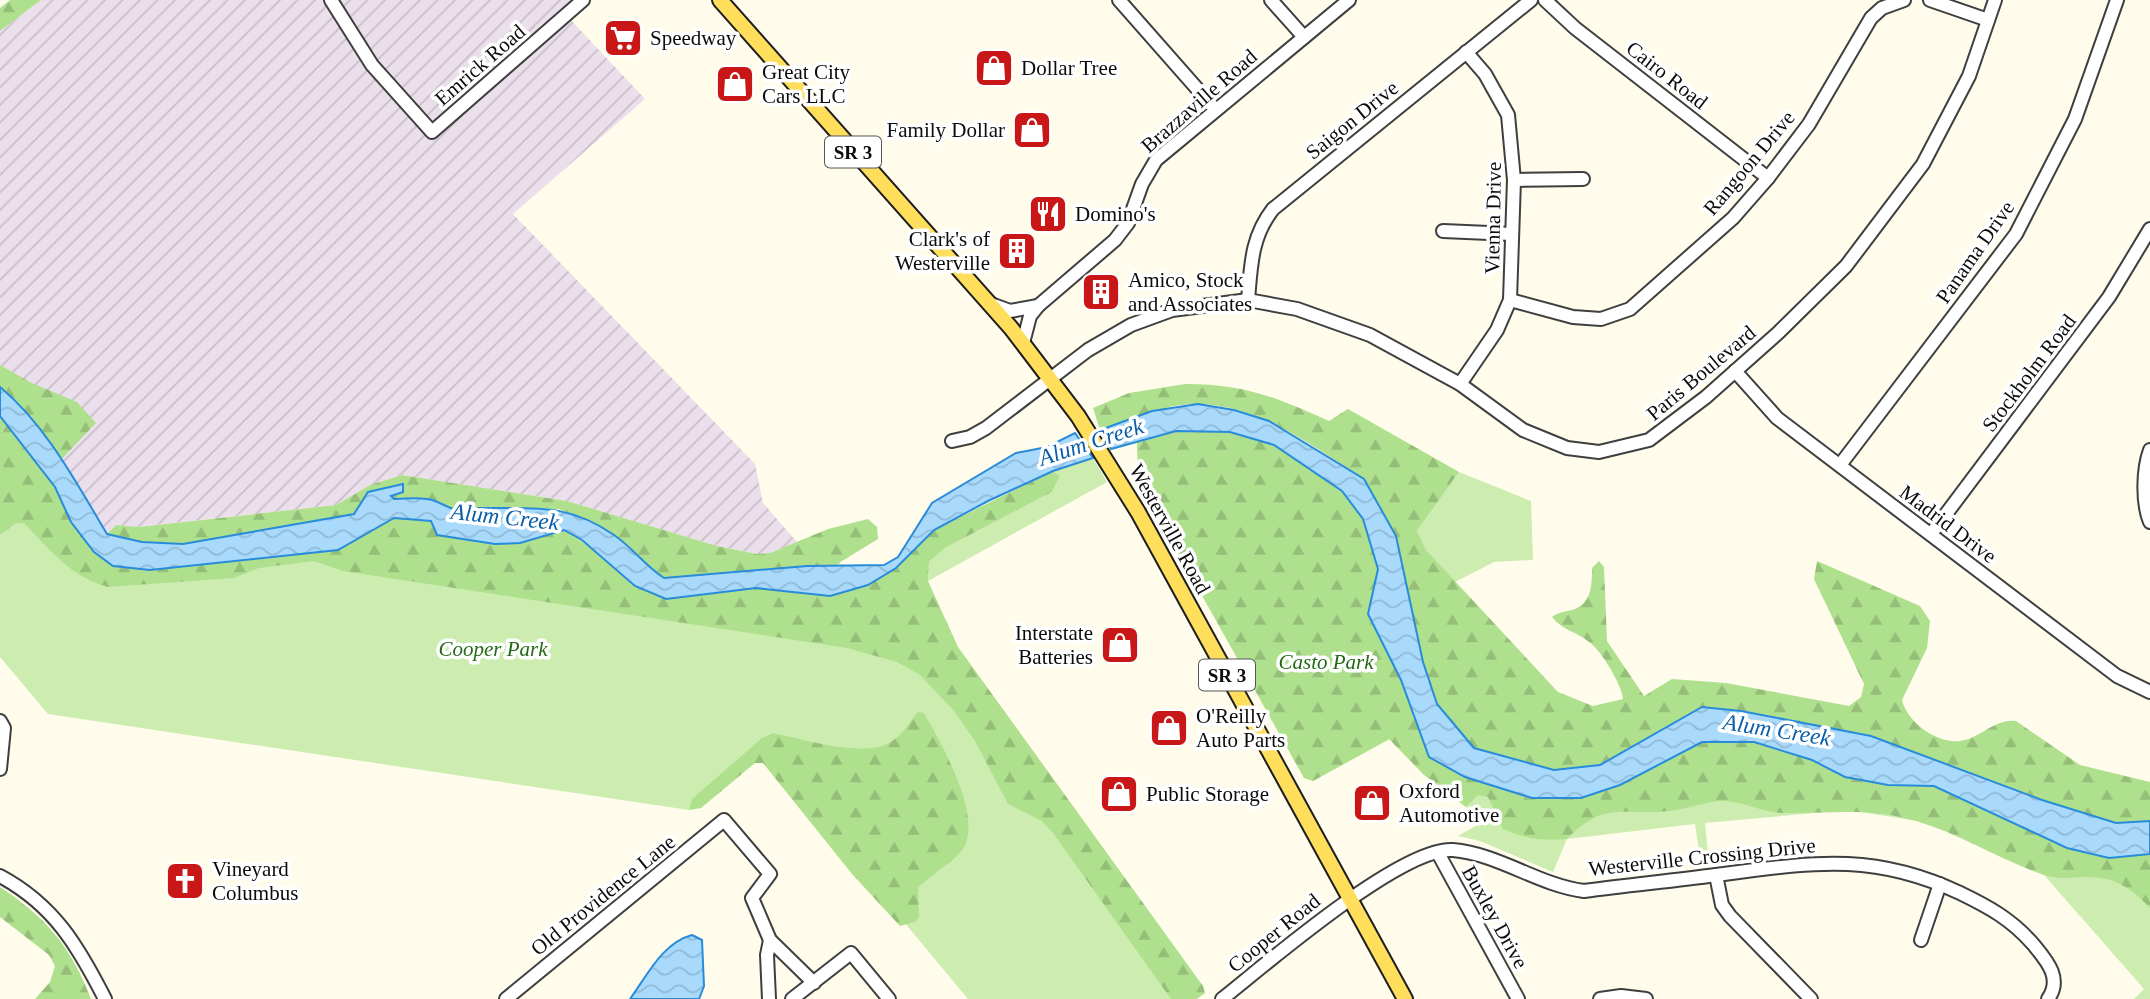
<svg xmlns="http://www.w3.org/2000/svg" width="2150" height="999" font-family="Georgia,serif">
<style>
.industrial{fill:url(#industrial-furrows)}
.grass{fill:#cdedb0}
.forest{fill:url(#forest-firs)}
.water{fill:url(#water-waves);stroke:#298cdb;stroke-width:2}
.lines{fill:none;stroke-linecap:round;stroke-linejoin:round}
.minor-casing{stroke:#3f3f3f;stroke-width:16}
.major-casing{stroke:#1d1d1d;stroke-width:18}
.minor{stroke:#fff;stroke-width:12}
.major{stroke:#ffde5b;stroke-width:14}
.labels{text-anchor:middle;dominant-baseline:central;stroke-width:7;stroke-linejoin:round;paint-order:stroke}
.shield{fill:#fff;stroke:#555;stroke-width:2}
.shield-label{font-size:19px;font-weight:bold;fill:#0c0c0c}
.poi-label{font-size:21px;fill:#0c0c0c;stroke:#fff;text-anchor:start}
.street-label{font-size:21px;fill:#0c0c0c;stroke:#fff}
.park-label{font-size:21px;font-style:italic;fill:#246916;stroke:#fff}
.water-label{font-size:23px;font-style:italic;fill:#095da9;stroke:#fff}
</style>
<defs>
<pattern id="industrial-furrows" width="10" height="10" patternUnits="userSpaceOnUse" patternTransform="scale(1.75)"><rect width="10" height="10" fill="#ebdfec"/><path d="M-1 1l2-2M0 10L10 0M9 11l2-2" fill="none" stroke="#c8bec9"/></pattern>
<pattern id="forest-firs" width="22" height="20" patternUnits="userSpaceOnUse" patternTransform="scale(1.75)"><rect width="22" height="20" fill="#afe08e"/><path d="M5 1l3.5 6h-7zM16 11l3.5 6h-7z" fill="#95bf79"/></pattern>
<pattern id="water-waves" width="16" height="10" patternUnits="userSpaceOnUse" patternTransform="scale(1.75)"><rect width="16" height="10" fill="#a9dafc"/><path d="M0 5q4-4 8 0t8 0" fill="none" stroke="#90bad7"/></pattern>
</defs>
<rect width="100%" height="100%" fill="#fffceb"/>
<polygon class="industrial" points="41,0 588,0 568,17 645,99 513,214 755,464 763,503 797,542 770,553 757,554 717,546 567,501 402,475 370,485 336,505 137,527 116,525 107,534 60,461 96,423 0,365 0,31"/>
<g class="grass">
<polygon points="1093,458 1107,482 928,581 929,562 945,548 1052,492 1060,476 1053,471"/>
<polygon points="1459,472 1531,501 1533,560 1494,562 1455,582 1426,551 1417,531"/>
<polygon points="0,508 118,558 351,517 434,514 828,571 814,556 835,558 946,678 977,728 1178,999 968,999 761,750 689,810 48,714 0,657"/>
<polygon points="1179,536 1394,609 1394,689 1615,767 2150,840 2150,999 2134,999 2144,989 2044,875 1958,835 1917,821 1848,810 1705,823 1709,864 1701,865 1695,824 1567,839 1553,872 1480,841 1458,836 1486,820 1445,793 1390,739 1313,781"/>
</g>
<g class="forest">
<polygon points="10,0 41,0 0,31 0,8"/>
<polygon points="0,365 32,383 77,402 96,423 60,461 33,422 0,387"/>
<path d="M1185,384C1245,384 1275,397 1329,421L1348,409L1459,472L1417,531L1426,550L1558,692L1593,706L1623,699C1622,685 1601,650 1589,642C1577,632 1562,630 1552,617C1560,611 1566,612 1575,609C1592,602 1592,583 1592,568L1599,561L1604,567L1607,641L1644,696L1672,679L1726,683L1849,706L1861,697L1864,684L1814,579L1817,561L1920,606L1930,621L1927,648L1902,700C1907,722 1937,744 1960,741C1981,738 1995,718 2016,721L2080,765L2150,782V821L2116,823L2042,800L1871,736L1741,711L1649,738L1600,765L1554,770L1474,748L1437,705L1364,479C1314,447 1261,406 1199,404C1166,403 1131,419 1100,430L1093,408L1129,393Z"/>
<path d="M0,417L55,487L71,522L94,552L113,566L150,570L338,550L394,518L431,521L520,543L564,530L666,599L756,588L830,596L896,568L934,530L1053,471L1060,476L1052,492L945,548L929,562L928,581L958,647L1203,986L1205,993L1197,999H1171L1053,833L1042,821L1008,804L975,741L954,711L920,675L897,662L847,648L343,571L314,561L259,568L234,578L108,587C72,578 49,549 24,523H16L0,535Z"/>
<path d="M1176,431L1230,432L1274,445L1342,491L1363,519L1379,569L1368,615L1401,680L1429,757L1465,777L1532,798L1665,759L1702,742H1754L1812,760L1845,777L1888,785L1934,786L2067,848L2109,858L2150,854V908C2133,889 2114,876 2086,877C2071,877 2059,880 2044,875C2000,860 1961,834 1916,821C1867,807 1833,814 1784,813C1766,813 1746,803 1727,801C1707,800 1689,809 1669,811C1622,816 1605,800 1567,839C1543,841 1525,839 1503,829L1488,797L1478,795L1466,807L1424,775L1389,739L1313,781L1304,778L1138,481L1137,443Z"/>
<polygon points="402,475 567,501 717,546 757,554 770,553 828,529 868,519 877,527 878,539 834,566 664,578 616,536 559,509 478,508 470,513 445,508 435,500 394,499 368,492 355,514 183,544 142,542 107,534 116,525 138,527 336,505 370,485"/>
<path d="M918,712L924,713C940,741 984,817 963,849C954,862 930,875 918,888L919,917L915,922L900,926L852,874L763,763H755L701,808L689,810L692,799L762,738L773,733C802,739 860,757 887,744C900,738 909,723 918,712Z"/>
<path d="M0,887C47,918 71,947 91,999H35L50,982L55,966L49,955L0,917Z"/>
</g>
<g class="water">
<path d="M0,387C46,425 77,484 107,534L142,542L183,544L354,514L368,492L403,484V492L391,496L394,499C406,499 424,496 435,501C450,507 462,517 478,508C534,509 566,502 614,535C632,547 645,566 664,578L807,566L884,565L898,557L932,503L1016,453L1047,447L1075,433L1093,458L1053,471L988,501L934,530L896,568L868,585L830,596L756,588L666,599L635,586L582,540L564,530L520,543L495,544L437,535L431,521L394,518L338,550L150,570L113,566L94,552L71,522L55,487L0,416Z"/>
<polygon points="1198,404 1234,410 1269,421 1364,479 1396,536 1423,662 1437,704 1474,748 1554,770 1600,765 1702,707 1741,711 1871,736 2042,800 2116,823 2150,821 2150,854 2109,858 2067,848 1934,786 1888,785 1845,777 1812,760 1754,742 1702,742 1620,785 1581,798 1532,798 1465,777 1429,757 1401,680 1368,614 1378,569 1363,519 1342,491 1274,445 1230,432 1176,431 1111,449 1100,430 1152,411"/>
<path d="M692,935L702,940L704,986L699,999H630C647,976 662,943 692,935Z"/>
</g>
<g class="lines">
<g class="minor-casing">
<g id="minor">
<polyline points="331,0 372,65 432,132 583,0"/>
<polyline points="1119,0 1215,109"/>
<polyline points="1271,0 1304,37"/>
<polyline points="1545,0 1575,28 1768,178"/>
<polyline points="1930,0 1988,20"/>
<polyline points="1514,180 1583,179"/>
<polyline points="1443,231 1512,234"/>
<path d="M1248,300C1251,266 1251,237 1273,209L1531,0"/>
<polyline points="1510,300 1573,317 1601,319 1630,309 1733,218 1768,178 1809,124 1871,18 1882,8 1904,0"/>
<polyline points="988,303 1010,311 1038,306"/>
<polyline points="1023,343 1030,316 1038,306 1115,240 1128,223 1142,184 1156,160 1349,0"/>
<polyline points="1735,371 1777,418 2117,676 2150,692"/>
<polyline points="1460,384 1497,330 1510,300 1514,180 1508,115 1485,74 1466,52"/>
<polyline points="952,441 970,437 986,428 1088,350 1131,325 1172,310 1248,300 1297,309 1370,335 1460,384 1523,430 1567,448 1599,452 1649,440 1706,397 1778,333 1846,266 1923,164 1969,76 1995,0"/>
<path d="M2150,450C2143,469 2142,503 2150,522"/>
<polyline points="1840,465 2016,234 2075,119 2117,0"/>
<polyline points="1931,534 2109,297 2150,229"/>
<polyline points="0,721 4,728 0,769"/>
<polyline points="1438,853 1518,999"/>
<polyline points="1716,875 1722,905 1730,916 1811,999"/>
<path d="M0,876C54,905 78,946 105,999"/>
<polyline points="1921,940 1940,884"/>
<polyline points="506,999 724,820 770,874 752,898 770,940 814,983"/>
<polyline points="769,999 767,955 770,940"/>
<polyline points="792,999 851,953 889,999"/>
<path d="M1222,999C1265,965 1402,846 1453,850C1499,854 1538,885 1584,891C1628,885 1672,881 1716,875C1810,863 1871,851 1960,893C1989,907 2011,919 2033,944C2046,960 2063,978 2048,999"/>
<polyline points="1600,999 1621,996 1646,999"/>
</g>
</g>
<g class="major-casing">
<polyline id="major" points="720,0 1011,328 1078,416 1138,512 1405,999"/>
</g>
<use href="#minor" class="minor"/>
<use href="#major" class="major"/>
</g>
<defs>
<g id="supermarket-square" transform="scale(2.0125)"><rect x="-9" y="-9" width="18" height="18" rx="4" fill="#c91717" stroke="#fff"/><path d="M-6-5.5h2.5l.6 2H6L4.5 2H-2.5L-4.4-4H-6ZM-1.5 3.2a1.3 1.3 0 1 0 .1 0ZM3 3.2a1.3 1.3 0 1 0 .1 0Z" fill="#fff"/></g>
<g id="shop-square" transform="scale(2.0125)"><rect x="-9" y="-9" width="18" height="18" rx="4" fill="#c91717" stroke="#fff"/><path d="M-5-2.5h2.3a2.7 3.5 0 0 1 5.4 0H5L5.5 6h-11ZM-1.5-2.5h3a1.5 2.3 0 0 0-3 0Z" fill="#fff"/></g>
<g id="restaurant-square" transform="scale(2.0125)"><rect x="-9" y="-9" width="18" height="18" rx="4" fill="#c91717" stroke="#fff"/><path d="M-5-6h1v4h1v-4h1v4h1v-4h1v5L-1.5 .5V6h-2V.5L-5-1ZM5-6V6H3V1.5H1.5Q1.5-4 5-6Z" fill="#fff"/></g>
<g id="building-square" transform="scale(2.0125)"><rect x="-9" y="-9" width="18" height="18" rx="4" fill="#c91717" stroke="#fff"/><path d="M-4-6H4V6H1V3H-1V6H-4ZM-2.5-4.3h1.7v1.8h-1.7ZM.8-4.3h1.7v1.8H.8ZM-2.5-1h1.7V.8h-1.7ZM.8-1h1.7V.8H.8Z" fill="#fff"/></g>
<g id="church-square" transform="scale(2.0125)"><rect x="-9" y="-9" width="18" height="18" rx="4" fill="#c91717" stroke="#fff"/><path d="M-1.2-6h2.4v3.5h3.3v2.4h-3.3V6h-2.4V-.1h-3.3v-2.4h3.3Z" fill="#fff"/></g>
</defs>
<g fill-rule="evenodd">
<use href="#supermarket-square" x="623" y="38"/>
<use href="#shop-square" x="994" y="68"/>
<use href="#shop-square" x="735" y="84"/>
<use href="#shop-square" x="1032" y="130"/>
<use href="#restaurant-square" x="1048" y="214"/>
<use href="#building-square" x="1017" y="251"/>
<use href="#building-square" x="1101" y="292"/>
<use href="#shop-square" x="1120" y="645"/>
<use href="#shop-square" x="1169" y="728"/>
<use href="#shop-square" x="1119" y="794"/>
<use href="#shop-square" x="1372" y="803"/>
<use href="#church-square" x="185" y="881"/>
</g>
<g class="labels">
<g class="shield">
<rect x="825" y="136.5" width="56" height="31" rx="5"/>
<rect x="1199" y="659.5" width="56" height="31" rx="5"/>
</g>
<g class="shield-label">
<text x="853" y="152">SR 3</text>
<text x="1227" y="675">SR 3</text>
</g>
<g class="poi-label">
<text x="650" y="38">Speedway</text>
<text x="1021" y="68">Dollar Tree</text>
<text x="762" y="72">Great City<tspan x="762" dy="24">Cars LLC</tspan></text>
<text x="1005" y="130" text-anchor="end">Family Dollar</text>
<text x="1075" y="214">Domino's</text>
<text x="990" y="239" text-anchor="end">Clark's of<tspan x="990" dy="24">Westerville</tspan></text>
<text x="1128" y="280">Amico, Stock<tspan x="1128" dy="24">and Associates</tspan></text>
<text x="1093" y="633" text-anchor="end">Interstate<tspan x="1093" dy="24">Batteries</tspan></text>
<text x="1196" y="716">O'Reilly<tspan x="1196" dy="24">Auto Parts</tspan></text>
<text x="1399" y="791">Oxford<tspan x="1399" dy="24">Automotive</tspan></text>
<text x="1146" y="794">Public Storage</text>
<text x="212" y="869">Vineyard<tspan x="212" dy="24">Columbus</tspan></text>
</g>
<g class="street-label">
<text transform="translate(480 65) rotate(-41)">Emrick Road</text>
<text transform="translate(1667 75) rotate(38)">Cairo Road</text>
<text transform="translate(1199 101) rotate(-41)">Brazzaville Road</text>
<text transform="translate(1352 120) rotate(-39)">Saigon Drive</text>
<text transform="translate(1749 163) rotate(-50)">Rangoon Drive</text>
<text transform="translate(1493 218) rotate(-89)">Vienna Drive</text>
<text transform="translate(1975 252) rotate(-55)">Panama Drive</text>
<text transform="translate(1701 373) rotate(-40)">Paris Boulevard</text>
<text transform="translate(2029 373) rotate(-53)">Stockholm Road</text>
<text transform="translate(1948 524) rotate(37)">Madrid Drive</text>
<text transform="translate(1170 529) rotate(61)">Westerville Road</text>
<text transform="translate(1702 857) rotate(-6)">Westerville Crossing Drive</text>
<text transform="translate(603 895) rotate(-39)">Old Providence Lane</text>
<text transform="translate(1495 917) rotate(61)">Buxley Drive</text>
<text transform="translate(1274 933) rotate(-39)">Cooper Road</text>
</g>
<g class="park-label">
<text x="493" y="649">Cooper Park</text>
<text x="1326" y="662">Casto Park</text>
</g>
<g class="water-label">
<text transform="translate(1091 442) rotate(-18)">Alum Creek</text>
<text transform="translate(505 517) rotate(6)">Alum Creek</text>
<text transform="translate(1777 730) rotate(9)">Alum Creek</text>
</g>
</g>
</svg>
